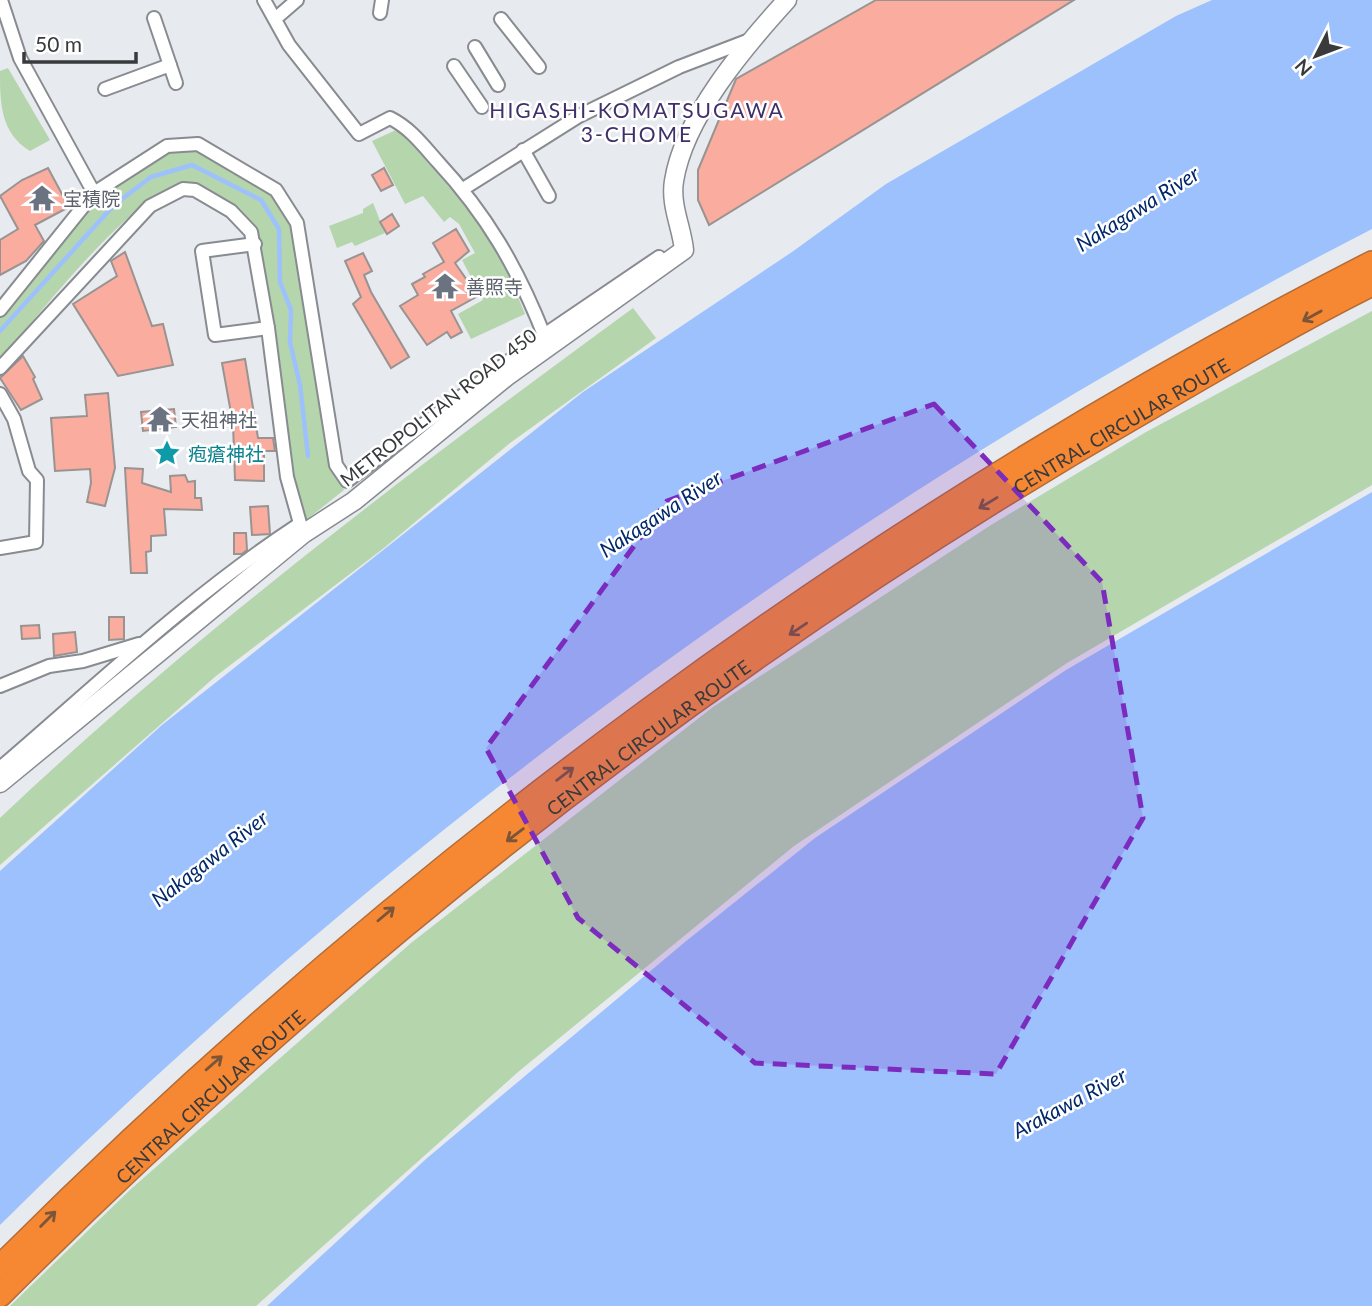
<svg xmlns="http://www.w3.org/2000/svg" width="1372" height="1306" font-family="Lato,'Noto Sans JP',sans-serif">
<style>
.green{fill:#b5d5ad}
.water{fill:#9dc1fd}
.lines{fill:none;stroke-linecap:round;stroke-linejoin:round}
.stream{stroke:#9dc1fd;stroke-width:4.5}
.building{fill:#faac9f;stroke:#999391;stroke-width:2}
.minor-casing{stroke:#888b90;stroke-width:16}
.secondary-casing{stroke:#888b90;stroke-width:21}
.motorway-casing{stroke:#b46c36;stroke-width:26}
.minor{stroke:#fff;stroke-width:12}
.secondary{stroke:#fff;stroke-width:18}
.motorway{stroke:#f68733;stroke-width:23}
.oneway{stroke:#7b5539}
.marked{fill:#7b2cbf;fill-opacity:0.2;stroke:#7b2cbf;stroke-width:5;stroke-dasharray:14 9;stroke-linejoin:round}
.labels{text-anchor:middle;dominant-baseline:central;stroke-width:5;stroke-linejoin:round;paint-order:stroke}
.worship-label{font-size:19px;fill:#5b616d;stroke:#fff;text-anchor:start}
.street-label{font-size:19px;fill:#393a3c;stroke:#fff}
.culture-label{font-size:19px;fill:#0d838f;stroke:#fff;text-anchor:start}
.neighbourhood-label{font-size:21px;letter-spacing:2px;fill:#3f2f6a;stroke:#fff}
.water-label{font-size:21px;font-style:italic;fill:#00286a;stroke:#fff}
</style>
<rect width="100%" height="100%" fill="#e7eaef"/>
<g class="green">
<path d="M8,68L50,140L30,151C0,133 0,102 0,71Z"/>
<polygon points="396,130 405,136 480,223 499,251 525,314 471,339 458,314 483,300 462,260 475,253 459,224 450,217 444,222 423,196 405,204 372,141"/>
<path d="M197,148L273,192L293,224L331,464L344,490L305,521L292,482L257,237L187,184C138,185 35,320 0,360V314L98,196L170,149Z"/>
<polygon points="373,203 385,233 355,246 352,242 337,248 329,226 363,213 363,209"/>
<path d="M633,308L656,338L510,443L384,548L216,676L0,865V818C196,632 415,468 633,308Z"/>
<polygon points="1372,311 1372,485 1067,663 794,846 518,1072 256,1306 10,1306 131,1189 411,943 713,707 991,525 1146,432"/>
</g>
<g class="water">
<path d="M1212,0H1372V229C866,489 405,824 0,1225V871L162,725L583,392L792,252L886,184L1176,16Z"/>
<polygon points="1372,492 1372,1306 267,1306 426,1159 685,942 815,838 1066,670"/>
</g>
<g class="lines">
<polyline class="stream" points="0,331 114,205 151,177 192,165 261,200 279,229 280,282 291,310 290,342 300,385 308,456"/>
</g>
<g class="building">
<polygon points="876,0 1074,0 709,225 698,200 698,170 736,79"/>
<polygon points="48,168 69,207 35,225 44,241 26,261 0,275 0,240 18,229 0,196 22,180"/>
<polygon points="384,168 393,185 381,191 372,175"/>
<polygon points="392,214 399,226 387,234 380,222"/>
<polygon points="456,229 469,251 455,263 478,296 451,311 462,332 451,338 447,332 427,345 400,306 418,295 412,284 425,277 423,274 444,262 433,243"/>
<polygon points="125,252 152,326 163,324 173,365 118,376 73,304 117,276 111,261"/>
<polygon points="363,253 372,271 364,275 371,292 409,357 391,368 353,304 361,297 345,261"/>
<polygon points="23,356 35,377 33,379 42,399 21,410 0,378"/>
<polygon points="245,359 258,438 273,438 275,451 264,451 264,481 235,480 233,424 222,363"/>
<polygon points="108,393 115,468 105,506 87,502 91,483 90,469 55,471 51,418 87,416 85,395"/>
<polygon points="174,409 176,427 143,431 141,412"/>
<polygon points="125,468 143,469 142,483 171,492 170,476 185,475 188,482 195,481 195,498 201,498 202,510 164,509 166,535 151,536 151,551 146,552 147,573 131,573"/>
<polygon points="268,506 270,534 252,535 250,507"/>
<polygon points="234,533 246,533 247,550 242,554 234,554"/>
<polygon points="109,617 124,617 124,639 109,640"/>
<polygon points="39,625 40,638 22,639 21,626"/>
<polygon points="75,632 77,652 54,656 53,634"/>
</g>
<g class="lines">
<g class="minor-casing">
<g id="minor">
<polyline points="1,0 20,58 94,193"/>
<path d="M264,0L289,45L359,134L390,118C410,128 422,144 437,161C487,215 517,267 544,335"/>
<polyline points="380,13 382,0"/>
<polyline points="154,18 176,83"/>
<polyline points="275,19 297,0"/>
<polyline points="501,19 539,67"/>
<polyline points="475,47 498,85"/>
<polyline points="454,66 482,107"/>
<polyline points="105,89 170,65"/>
<polyline points="523,150 549,196"/>
<polyline points="463,189 579,116 679,67 752,39"/>
<polyline points="255,244 202,251 215,335 268,328"/>
<polyline points="0,310 94,193 167,146 198,144 276,190 297,223 336,465 347,481 544,335 659,257"/>
<polyline points="0,368 150,206 183,189 195,190 231,211 251,232 268,328 287,477 303,534"/>
<polyline points="0,394 14,419 29,471 37,480 36,542 0,548"/>
<polyline points="0,686 49,666 83,661 139,644"/>
<path d="M0,768C98,684 190,596 298,525"/>
</g>
</g>
<g class="secondary-casing">
<path id="secondary" d="M0,783L303,534L354,501L506,377L684,250C682,228 670,205 674,181C684,117 745,46 787,0"/>
</g>
<g class="motorway-casing">
<g id="motorway">
<path d="M0,1267C402,865 866,522 1372,263"/>
<path id="s1" d="M0,1295C338,956 717,658 1132,418C1211,372 1290,325 1372,284"/>
</g>
</g>
<use href="#minor" class="minor"/>
<use href="#secondary" class="secondary"/>
<use href="#motorway" class="motorway"/>
</g>
<defs><path id="oneway-shaft" d="M-6 0H5M1.5-3L5.5 0L1.5 3" fill="none" stroke-width="1.6" stroke-linecap="round" stroke-linejoin="round" transform="scale(1.75)"/></defs>
<g class="oneway">
<use href="#oneway-shaft" transform="translate(1312 316) rotate(151)"/>
<use href="#oneway-shaft" transform="translate(988 503) rotate(149)"/>
<use href="#oneway-shaft" transform="translate(798 629) rotate(146)"/>
<use href="#oneway-shaft" transform="translate(565 774) rotate(-37)"/>
<use href="#oneway-shaft" transform="translate(515 835) rotate(143)"/>
<use href="#oneway-shaft" transform="translate(386 914) rotate(-40)"/>
<use href="#oneway-shaft" transform="translate(214 1063) rotate(-41)"/>
<use href="#oneway-shaft" transform="translate(48 1219) rotate(-45)"/>
</g>
<path class="marked" d="M934,404L1102,582L1143,818L996,1074L755,1063L578,918L486,748L667,501Z"/>
<defs>
<g id="temple-bare" transform="scale(2.1)"><path d="M0-6L5-2H3V0L6.5 2.5H4V6H1.5V3h-3V6H-4V2.5H-6.5L-3 0V-2H-5Z" fill="#6b7280" stroke="#fff" stroke-width="2.5" paint-order="stroke"/></g>
<g id="sight-bare" transform="scale(2.1)"><path d="M0-6L1.8-2.2L6-1.7L2.9 1.2L3.7 5.4L0 3.3L-3.7 5.4L-2.9 1.2L-6-1.7L-1.8-2.2Z" fill="#0f9aa8" stroke="#fff" stroke-width="2.5" paint-order="stroke"/></g>
</defs>
<g fill-rule="evenodd">
<use href="#temple-bare" x="42" y="198"/>
<use href="#temple-bare" x="445" y="286"/>
<use href="#temple-bare" x="160" y="419"/>
<use href="#sight-bare" x="167" y="453"/>
</g>
<g class="labels">
<g class="worship-label">
<text x="63" y="198">宝積院</text>
<text x="466" y="286">善照寺</text>
<text x="181" y="419">天祖神社</text>
</g>
<g class="street-label">
<text transform="translate(438 407) rotate(-38)">METROPOLITAN ROAD 450</text>
<text stroke="none"><textPath href="#s1" startOffset="1423">CENTRAL CIRCULAR ROUTE</textPath></text>
<text stroke="none"><textPath href="#s1" startOffset="856">CENTRAL CIRCULAR ROUTE</textPath></text>
<text stroke="none"><textPath href="#s1" startOffset="289">CENTRAL CIRCULAR ROUTE</textPath></text>
</g>
<g class="culture-label">
<text x="188" y="453">疱瘡神社</text>
</g>
<g class="neighbourhood-label">
<text x="637" y="109">HIGASHI-KOMATSUGAWA<tspan x="637" dy="24">3-CHOME</tspan></text>
</g>
<g class="water-label">
<text transform="translate(1137 208) rotate(-32)">Nakagawa River</text>
<text transform="translate(660 513) rotate(-33)">Nakagawa River</text>
<text transform="translate(209 858) rotate(-38)">Nakagawa River</text>
<text transform="translate(1069 1102) rotate(-28)">Arakawa River</text>
</g>
</g>
<g transform="translate(1316 56) rotate(228)" stroke="#ffffff" stroke-width="5" paint-order="stroke">
<path d="M0-5L12 26L0 18L-12 26Z" fill="#393a3c"/>
<text y="-10" font-size="19" font-weight="bold" text-anchor="middle" fill="#393a3c">N</text>
</g>
<path d="M24 52v10h112v-10" fill="none" stroke="#393a3c" stroke-width="3.5"/>
<text x="35" y="52" font-size="21" fill="#393a3c" stroke="#ffffff" stroke-width="5" paint-order="stroke">50 m</text>
</svg>
